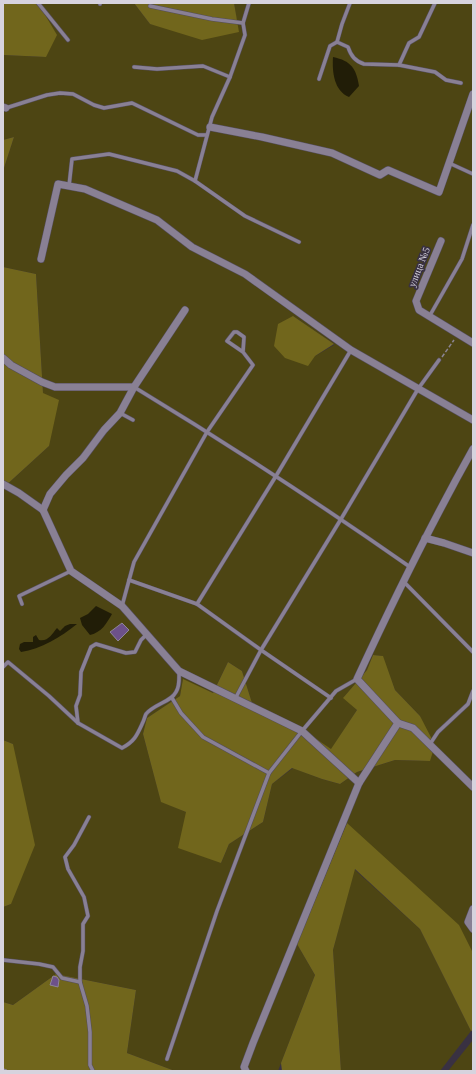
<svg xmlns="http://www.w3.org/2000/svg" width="476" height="1074" font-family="'Times New Roman',serif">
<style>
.green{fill:#4d4513;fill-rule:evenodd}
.forest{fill:#71661c}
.water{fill:#211d07}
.building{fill:#6d5189;stroke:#8e8599}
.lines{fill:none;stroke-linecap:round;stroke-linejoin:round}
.lane-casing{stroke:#544d5c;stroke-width:4.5}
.street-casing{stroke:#544d5c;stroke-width:8}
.path{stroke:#8a8492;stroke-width:1.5;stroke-dasharray:4 2;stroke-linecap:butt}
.lane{stroke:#898094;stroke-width:3.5}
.street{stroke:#898094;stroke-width:7}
.labels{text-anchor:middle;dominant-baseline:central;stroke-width:3.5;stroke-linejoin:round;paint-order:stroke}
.street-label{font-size:10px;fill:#d7d3de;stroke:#393142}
</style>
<rect width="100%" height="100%" fill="#393142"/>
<g class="green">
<path d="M38,3H134L150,24L238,32L234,3H473V1024L428,933L347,823L297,944L315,975L278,1071H175L127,1053L136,990L56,974L13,1005L3,1002V907L11,904L13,744L3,740V488L49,446L43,393L36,274L3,267V171L14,137L3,140V55L46,57ZM293,316L334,344V345L315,356ZM373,655L382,656L395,690L420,716L430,761L395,760L357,772L340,784L322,779L293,768L272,784L263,822L229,844L221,863L186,812L161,801L143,734L147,718L180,696L183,680L213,693L228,662L242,671L252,703L293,723L331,750L357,710L344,697L367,670Z"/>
<polygon points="354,869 420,929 471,1031 440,1071 341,1071 333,950"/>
<polygon points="473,1040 473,1071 448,1071"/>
</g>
<g class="forest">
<polygon points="3,3 38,3 57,35 46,57 3,55"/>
<polygon points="134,3 234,3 239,32 202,40 150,24"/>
<polygon points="14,137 3,171 3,140"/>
<polygon points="3,267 36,274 43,393 59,400 49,446 3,488"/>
<polygon points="293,316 334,344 315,356 308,366 285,358 274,346 278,324"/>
<polygon points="373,655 383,656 395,690 420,716 435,745 430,761 395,760 357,772 340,784 322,779 292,768 272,784 263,822 229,844 221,863 178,848 186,812 161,802 143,734 147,718 180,696 183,679 213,693 228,662 242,671 252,703 293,723 331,749 357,710 343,698 367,670"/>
<polygon points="3,740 13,744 35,845 11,904 3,907"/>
<polygon points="347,823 459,925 473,953 473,1030 471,1031 420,929 355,869 333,950 341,1071 282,1071 281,1063 315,975 297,944"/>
<polygon points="56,974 136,990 127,1053 175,1071 3,1071 3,1002 13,1005"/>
</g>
<g class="water">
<path d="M333,57C351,61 356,68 359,86L349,97C334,91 332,72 333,57Z"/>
<path d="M96,606L112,614C106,624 102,632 90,635L82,625L80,618L88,614Z"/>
<path d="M70,624H77C61,637 41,649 21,652L19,649L20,644L24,642H33V637L36,635L39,640C48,642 52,634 57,628L60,631L65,626Z"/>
</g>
<g class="building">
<polygon points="122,623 129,630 118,641 110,632"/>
<polygon points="53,976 57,977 59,980 58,987 50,985"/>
</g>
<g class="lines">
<g class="lane-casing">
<g id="lane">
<polyline points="38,3 68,40"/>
<polyline points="100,3 100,4"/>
<polyline points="150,6 212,19 243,23"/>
<path d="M337,42L348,47C351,56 355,61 364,64L399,65L435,72L446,80L461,83"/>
<polyline points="399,65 409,43 419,37 435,3"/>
<polyline points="134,67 157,69 203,66 230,77"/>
<polyline points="319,79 330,46 337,42 342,24 350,3"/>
<polyline points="6,108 47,95 60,93 73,94 94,105 104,108 132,103 198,135 207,135"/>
<polyline points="449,163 473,174"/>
<polyline points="195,181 212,117 230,77 245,35 243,23 249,3"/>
<polyline points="69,186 72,159 109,154 177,171 195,181 245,216 299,242"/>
<polyline points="429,317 462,259 473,225"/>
<path d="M134,387C228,444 320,504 410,567"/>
<polyline points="120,413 133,420"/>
<polyline points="129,580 197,604 261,650 331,698"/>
<polyline points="404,582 473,652"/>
<polyline points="22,604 19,596 71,571"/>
<polyline points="197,604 276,476 351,350"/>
<polyline points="122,606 134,562 207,432 253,365 243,352 227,341 234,332 237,332 244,337 243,352"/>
<path d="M3,667L8,662L49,696L78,723L122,748C135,741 137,735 143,722C144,720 145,716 146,714C154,704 171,702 176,692C180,686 179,679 179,671"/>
<polyline points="172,698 181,713 203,737 269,773"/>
<polyline points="235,699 261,650 341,519 418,389 439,360"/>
<polyline points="78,723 76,706 80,695 81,672 91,647 96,644 126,653 135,652 141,640 147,634"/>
<polyline points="430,744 438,732 468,704 473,691"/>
<polyline points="89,817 74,845 65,857 68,869 84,897 88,916 83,924 83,951 80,967 80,982 87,1006 90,1032 90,1065 93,1071"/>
<polyline points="3,960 39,964 53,967 62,978 80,982"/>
<polyline points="167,1059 217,911 269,773 302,731 336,691 357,679"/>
</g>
</g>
<g class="street-casing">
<g id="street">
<polyline points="3,107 6,108"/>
<polyline points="210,127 262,137 332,153 380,175 388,170 439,192 473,94"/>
<polyline points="441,241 416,301 419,310 473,343"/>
<polyline points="41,259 58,184 85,189 157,220 192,247 245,274 351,350 473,420"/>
<polyline points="3,358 11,365 42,382 55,387 134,387"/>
<polyline points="3,484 19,493 43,510 71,571 122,606 179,671 302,731 359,783"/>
<polyline points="43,510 50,494 66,475 83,458 104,430 120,413 134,387 185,310"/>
<polyline points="425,538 444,543 473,553"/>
<polyline points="398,723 413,728 473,787"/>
<polyline points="473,909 468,922 473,929"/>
<path d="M246,1071L244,1067L253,1043L359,783L398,723L357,679C393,601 431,524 473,449"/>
</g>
</g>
<g class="path">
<polyline points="442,357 454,340"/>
<polyline points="3,1069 10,1071"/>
</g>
<use href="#lane" class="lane"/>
<use href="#street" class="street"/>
</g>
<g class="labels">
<g class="street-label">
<text transform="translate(419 267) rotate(-68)">улица №5</text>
</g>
</g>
<rect width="476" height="1074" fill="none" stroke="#d7d3de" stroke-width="8"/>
</svg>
